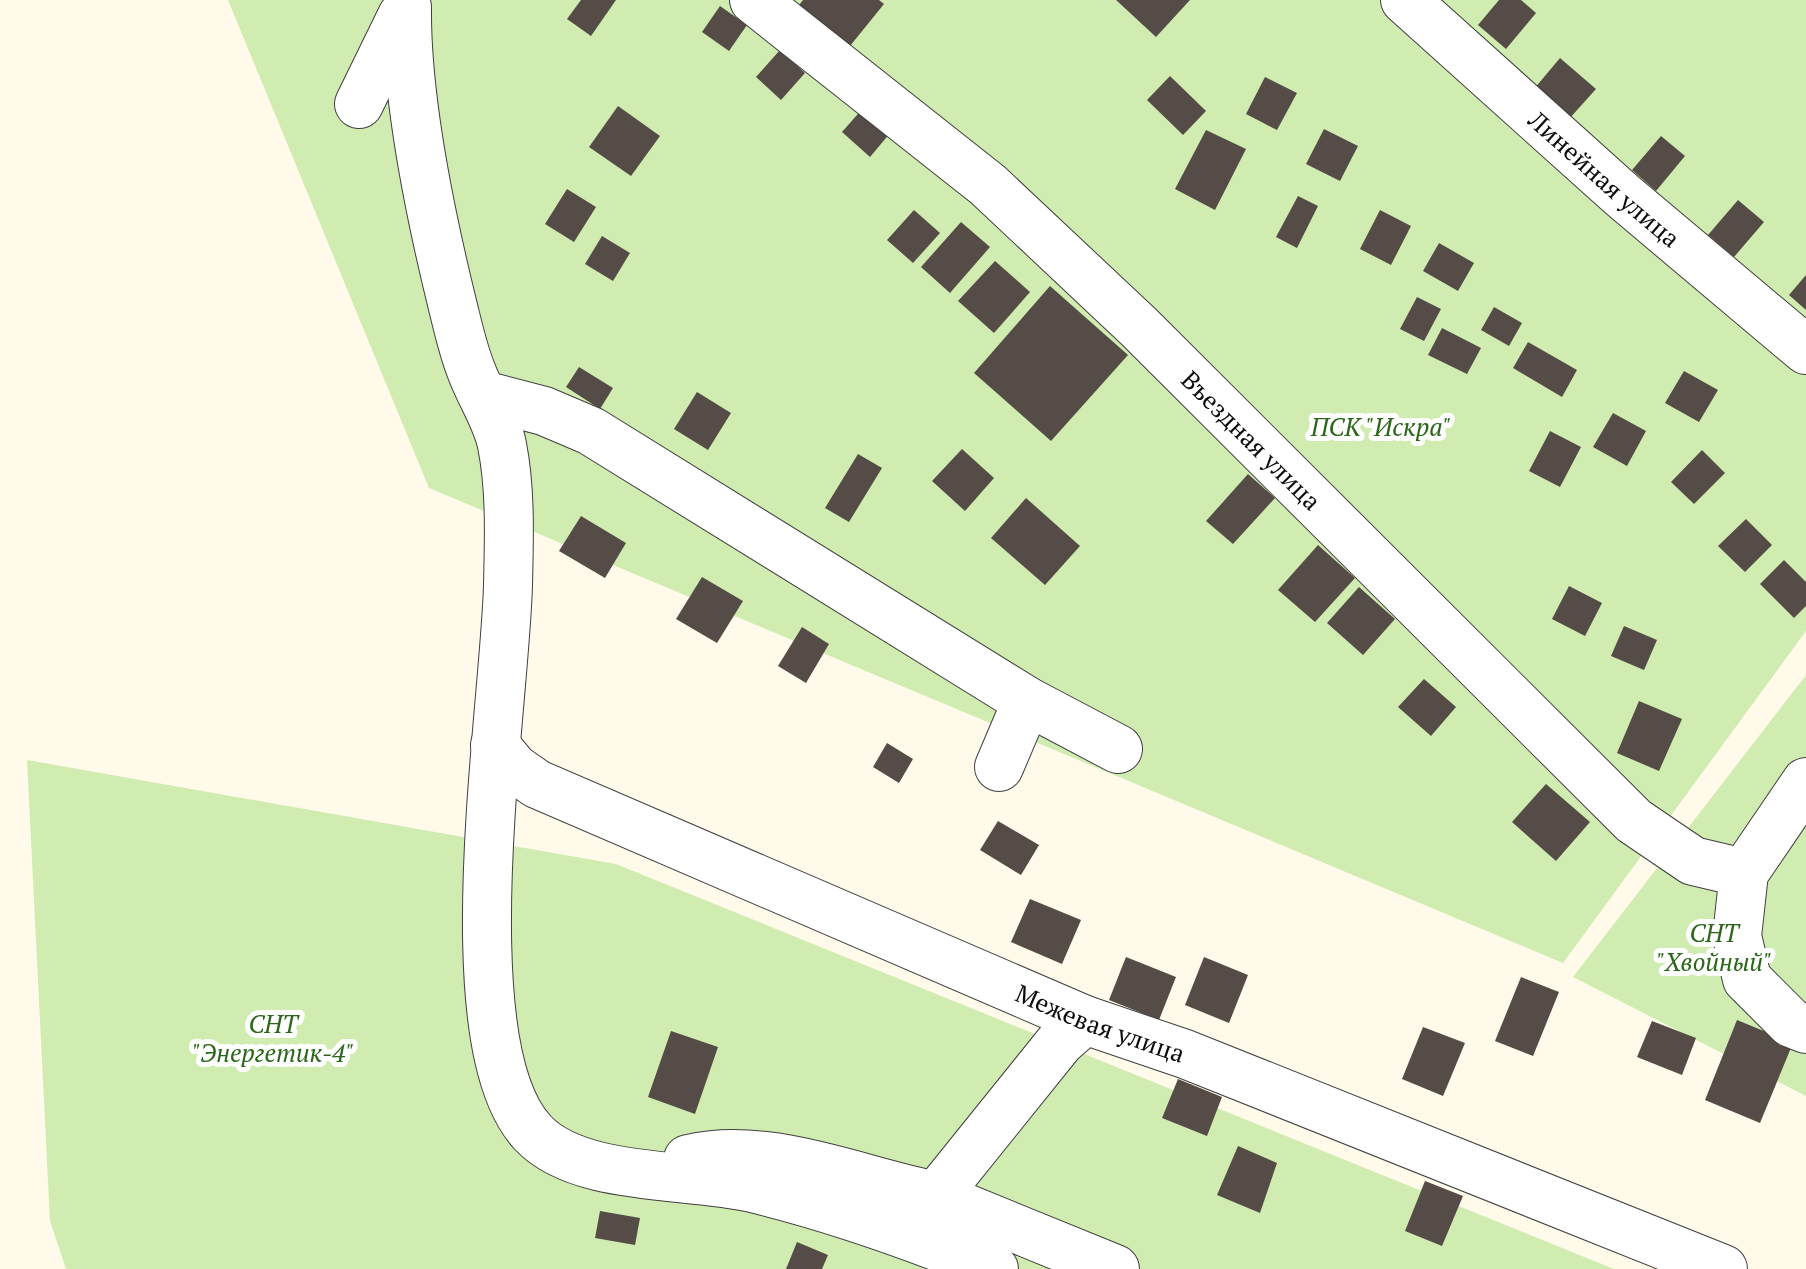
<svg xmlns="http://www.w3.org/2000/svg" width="1806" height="1269" font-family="'PT Serif',serif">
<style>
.green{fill:#d1ecb1}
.building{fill:#554c47}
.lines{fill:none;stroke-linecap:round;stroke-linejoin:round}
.minor-casing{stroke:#3f3f3f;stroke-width:50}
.minor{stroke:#fff;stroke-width:48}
.labels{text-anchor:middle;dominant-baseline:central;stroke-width:10;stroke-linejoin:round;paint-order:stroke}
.street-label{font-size:25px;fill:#0c0c0c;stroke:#fff}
.park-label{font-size:25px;font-style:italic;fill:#2b6718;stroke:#fff}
</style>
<rect width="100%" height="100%" fill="#fffaea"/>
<g class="green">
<polygon points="228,0 1806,0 1806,631 1563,963 429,488"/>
<polygon points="1806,675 1806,1096 1573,977"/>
<polygon points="27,760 616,864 1614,1269 66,1269 50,1221"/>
</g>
<g class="building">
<polygon points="581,0 616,0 591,36 567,19"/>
<polygon points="803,0 879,0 884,4 850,46 799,5"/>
<polygon points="1116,0 1190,0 1156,37"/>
<polygon points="1499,0 1521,0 1536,13 1506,49 1478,25"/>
<polygon points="720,6 747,25 729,51 702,32"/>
<polygon points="780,50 805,73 781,100 756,77"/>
<polygon points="1560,58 1596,89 1569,119 1534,89"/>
<polygon points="1170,76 1206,111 1183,135 1147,100"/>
<polygon points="1265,77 1297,93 1277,130 1246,114"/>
<polygon points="618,106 660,136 631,176 589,147"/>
<polygon points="864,107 891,132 870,157 842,132"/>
<polygon points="1324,129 1358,146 1340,181 1306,164"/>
<polygon points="1206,130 1246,149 1215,210 1175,189"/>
<polygon points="1661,136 1685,156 1656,191 1632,170"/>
<polygon points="567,189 596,207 574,242 545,224"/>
<polygon points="1298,196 1318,206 1297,248 1276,237"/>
<polygon points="1738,200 1764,222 1734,257 1708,235"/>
<polygon points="914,210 940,233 913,263 887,240"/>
<polygon points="1380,210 1411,226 1391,265 1360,249"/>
<polygon points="961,222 990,247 950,293 921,267"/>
<polygon points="602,236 630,253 613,281 585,264"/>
<polygon points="1439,243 1474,263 1458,291 1423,271"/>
<polygon points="995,261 1030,292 994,333 958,301"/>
<polygon points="1806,275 1806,310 1789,295"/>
<polygon points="1050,286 1128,355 1051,441 974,373"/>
<polygon points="1417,297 1441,309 1424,341 1400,329"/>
<polygon points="1494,307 1522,323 1509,346 1481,330"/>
<polygon points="1442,328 1481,348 1467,374 1428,355"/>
<polygon points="1528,342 1577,370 1562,397 1513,368"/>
<polygon points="579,367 613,388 600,409 566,387"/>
<polygon points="1684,371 1718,390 1699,422 1665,403"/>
<polygon points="697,392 731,413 708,450 674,429"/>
<polygon points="1613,413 1646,431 1627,466 1593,447"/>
<polygon points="1550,431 1581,447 1560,487 1529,471"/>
<polygon points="962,449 994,478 965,511 932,481"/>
<polygon points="1702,450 1725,473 1694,504 1671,482"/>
<polygon points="858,454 882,468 849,522 825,508"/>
<polygon points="1248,474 1275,498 1233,544 1206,521"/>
<polygon points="1026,498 1080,546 1045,585 991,538"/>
<polygon points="581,516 626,543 605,578 559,551"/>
<polygon points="1746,519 1772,545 1745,572 1718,546"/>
<polygon points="1318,545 1355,578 1315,622 1278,590"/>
<polygon points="1784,560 1806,582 1806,606 1794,618 1760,584"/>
<polygon points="702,577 743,601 717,643 676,619"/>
<polygon points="1569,586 1602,603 1585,636 1552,619"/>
<polygon points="1359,587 1395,619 1363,655 1327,623"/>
<polygon points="1624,626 1657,640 1644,670 1611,656"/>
<polygon points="802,627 829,644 806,683 778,666"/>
<polygon points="1424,679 1456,707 1431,736 1398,707"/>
<polygon points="1639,701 1682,719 1659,771 1617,753"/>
<polygon points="887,743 913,759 899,783 873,767"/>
<polygon points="1546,784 1590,822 1556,861 1512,822"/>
<polygon points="998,821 1039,845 1021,875 980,850"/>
<polygon points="1030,899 1081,920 1062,964 1011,942"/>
<polygon points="1126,957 1176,977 1159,1020 1109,1000"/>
<polygon points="1204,957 1248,975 1229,1023 1185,1005"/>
<polygon points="1521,977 1559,992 1533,1056 1495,1041"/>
<polygon points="1737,1020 1793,1043 1760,1123 1705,1100"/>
<polygon points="1652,1021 1696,1038 1682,1075 1637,1057"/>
<polygon points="1423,1027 1465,1043 1443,1096 1402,1079"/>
<polygon points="671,1031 718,1047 695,1114 648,1097"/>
<polygon points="1178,1079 1222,1097 1207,1136 1162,1118"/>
<polygon points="1238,1146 1277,1163 1260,1213 1217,1195"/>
<polygon points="1425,1181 1463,1196 1442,1246 1405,1231"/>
<polygon points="600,1211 640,1218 635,1245 595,1238"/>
<polygon points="797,1242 828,1255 822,1269 786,1269"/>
</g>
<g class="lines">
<g class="minor-casing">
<g id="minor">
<path id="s1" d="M754,0L988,185L1139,327L1634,821L1693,861L1744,873"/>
<path id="s2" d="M1405,0L1622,195L1806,350"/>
<path d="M407,7C406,97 431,218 453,307C458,327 463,350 471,370C480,395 497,419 502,445C511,490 509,540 508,585C505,707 449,1043 533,1133C579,1182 689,1173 752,1188C834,1208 916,1237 994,1269"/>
<polyline points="359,104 402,16"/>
<polyline points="483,395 544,411 591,431 1027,701 1118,749"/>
<path id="s3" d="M495,745L514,768L537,784L1085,1020L1185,1054L1723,1269"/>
<polyline points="999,767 1027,701"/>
<polyline points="1806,782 1744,873 1737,936 1747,979 1791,1023 1806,1029"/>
<path d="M688,1159C769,1140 856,1180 936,1196L1060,1042L1085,1020"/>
<polyline points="936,1196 1115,1269"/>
</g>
</g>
<use href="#minor" class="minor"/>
</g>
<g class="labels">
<g class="street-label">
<text stroke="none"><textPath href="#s2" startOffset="268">Линейная улица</textPath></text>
<text stroke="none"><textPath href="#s1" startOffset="665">Въездная улица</textPath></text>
<text stroke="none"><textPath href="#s3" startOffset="670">Межевая улица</textPath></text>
</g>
<g class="park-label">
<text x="1381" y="426">ПСК "Искра"</text>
<text x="1714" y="932">СНТ<tspan x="1714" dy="29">"Хвойный"</tspan></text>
<text x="273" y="1023">СНТ<tspan x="273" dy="29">"Энергетик-4"</tspan></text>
</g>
</g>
</svg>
